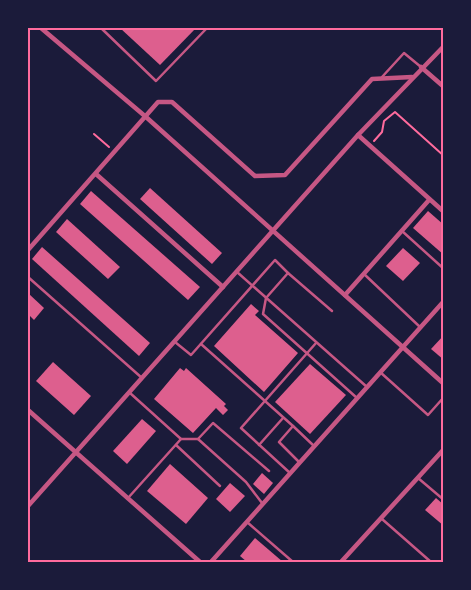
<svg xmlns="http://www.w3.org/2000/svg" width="471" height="590" font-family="'Crimson Pro',serif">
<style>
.building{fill:#dd5f8e}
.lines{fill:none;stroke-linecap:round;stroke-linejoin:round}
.path{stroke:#ff6b9d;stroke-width:2}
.service{stroke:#c65784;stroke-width:2.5}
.minor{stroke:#c65784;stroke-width:4.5}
.neatline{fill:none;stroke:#ff6b9d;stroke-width:2}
</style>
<rect width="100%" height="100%" fill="#1b1b3a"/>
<g class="building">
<polygon points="120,28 196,28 160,65"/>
<polygon points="150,188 222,253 212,264 140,199"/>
<polygon points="91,191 200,287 188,300 80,204"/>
<polygon points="428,211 444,225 444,255 413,228"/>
<polygon points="67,219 120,267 108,279 56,232"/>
<polygon points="42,247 150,343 139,356 32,259"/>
<polygon points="403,248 420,263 403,281 386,266"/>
<polygon points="28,293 44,308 34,320 28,314"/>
<polygon points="251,304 259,311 255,315 298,353 264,392 214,346"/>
<polygon points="444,335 444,360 431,349"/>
<polygon points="53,362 91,396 74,415 36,381"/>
<polygon points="310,364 346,395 310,434 275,402"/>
<polygon points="180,368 184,371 186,368 226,404 224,406 228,410 223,415 216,408 193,433 154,399"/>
<polygon points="142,419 156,431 127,464 113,451"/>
<polygon points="170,464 208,498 186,524 147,491"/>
<polygon points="262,473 273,483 264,494 253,484"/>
<polygon points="230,483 245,496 230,512 216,499"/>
<polygon points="436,498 444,505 444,526 425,510"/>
<polygon points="255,538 283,562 247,562 240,556"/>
</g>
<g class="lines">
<g class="path">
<polyline points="94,134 109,147"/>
<polyline points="374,141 382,132 384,121 395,112 444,156"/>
</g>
<g class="service">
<polyline points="101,28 156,81 207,28"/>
<polyline points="382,77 404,53 421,67"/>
<polyline points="402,231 444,269"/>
<polyline points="237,272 367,387"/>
<polyline points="364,274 420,327"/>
<polyline points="28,277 142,378"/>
<polyline points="332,311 288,273 266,298 263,314 357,398"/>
<polyline points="175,342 191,355 275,260 288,273"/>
<polyline points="201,344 293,426 279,442 299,462"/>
<polyline points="380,372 428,415 444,397"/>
<polyline points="130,393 181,439 198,439 213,423 269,471"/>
<polyline points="293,426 314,446"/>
<polyline points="198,439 246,482 262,503"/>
<polyline points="176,445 220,486"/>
<polyline points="259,445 283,418"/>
<polyline points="290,473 241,428 316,343"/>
<polyline points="418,478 444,500"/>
<polyline points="128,498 181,439"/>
<polyline points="382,519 431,562"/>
<polyline points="247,522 293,562"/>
</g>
<g class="minor">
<polyline points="41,28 146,117 444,384"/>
<polyline points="421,67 444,87"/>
<polyline points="358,135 444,212"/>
<polyline points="96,174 223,287"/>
<polyline points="28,250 158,102 172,102 255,176 285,175 372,79 412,77"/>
<polyline points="345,295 429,200"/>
<polyline points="28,410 200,562"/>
<polyline points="28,506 358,135 444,46"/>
<polyline points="211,562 444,301"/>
<polyline points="341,562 444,449"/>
</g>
</g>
<rect width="471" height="590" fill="none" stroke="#1b1b3a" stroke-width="58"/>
<rect x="29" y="29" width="413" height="532" class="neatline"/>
</svg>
